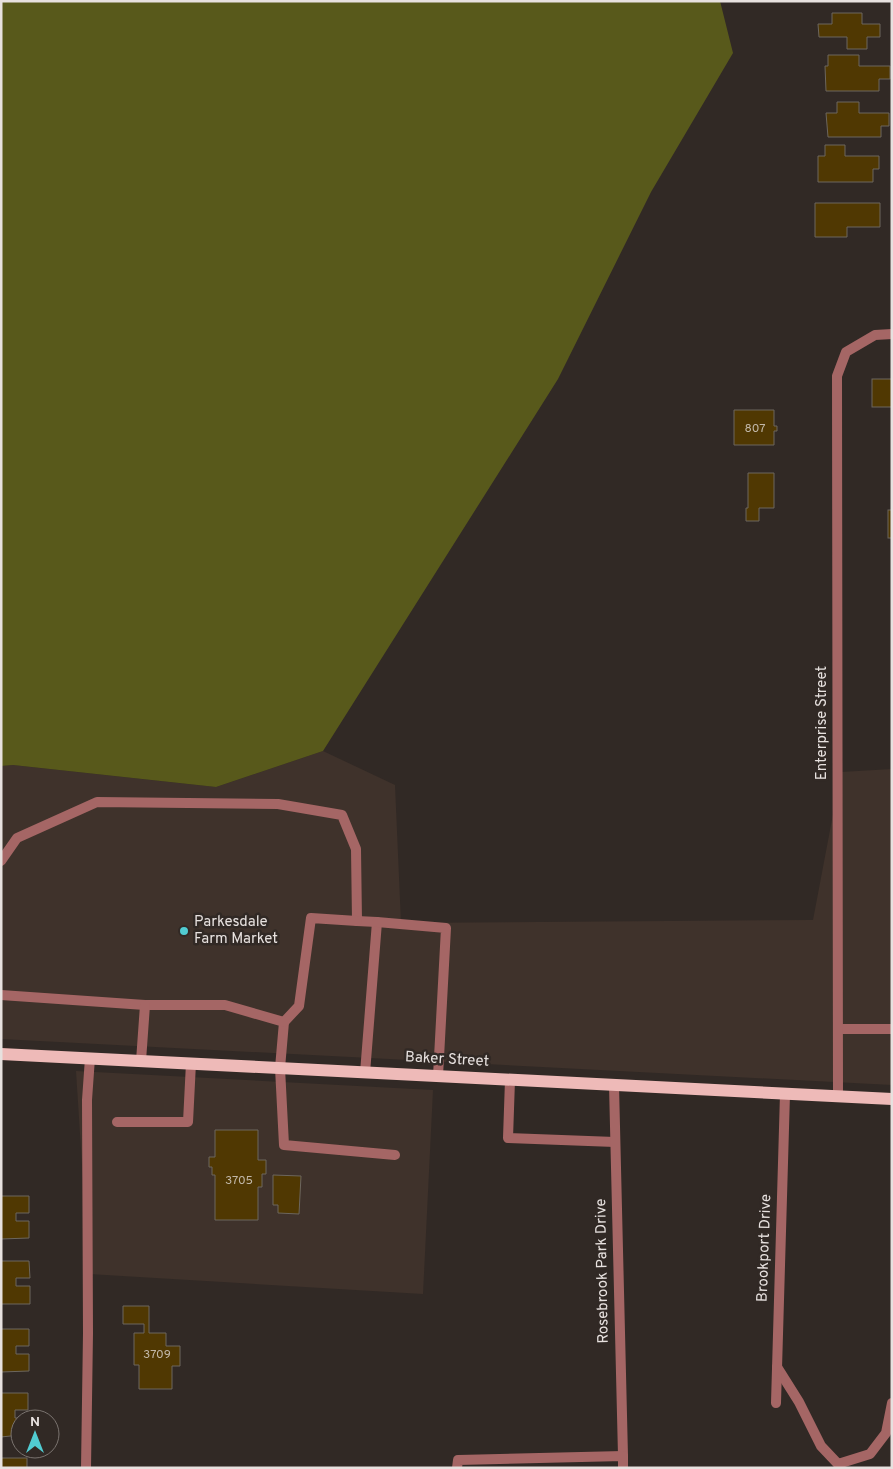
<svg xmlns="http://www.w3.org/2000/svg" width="893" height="1469" font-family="Overpass,sans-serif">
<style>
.built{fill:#3f322b}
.green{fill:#58591b}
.building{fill:#503802;stroke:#6c665e}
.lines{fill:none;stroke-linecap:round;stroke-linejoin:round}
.lane{stroke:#a56665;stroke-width:10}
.street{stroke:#a56665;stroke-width:10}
.primary{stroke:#eebab8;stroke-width:12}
.poi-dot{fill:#51ccd2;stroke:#312925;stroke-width:2}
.labels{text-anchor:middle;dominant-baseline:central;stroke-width:5;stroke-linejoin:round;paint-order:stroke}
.number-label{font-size:12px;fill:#c1b7a8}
.street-label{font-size:15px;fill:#e7e1df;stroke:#312925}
.poi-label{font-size:15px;fill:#e7e1df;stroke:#312925;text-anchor:start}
</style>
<rect width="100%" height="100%" fill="#312925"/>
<g class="built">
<polygon points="323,751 395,785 401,923 813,920 841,772 892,769 892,1085 1,1039 1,766 13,765 216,787"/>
<polygon points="76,1071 433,1090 423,1294 89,1274"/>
</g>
<polygon class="green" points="1,1 720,1 733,53 651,192 558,379 323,751 216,787 13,765 1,766"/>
<g class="building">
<polygon points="832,13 862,13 862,24 880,24 880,37 867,37 867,49 847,49 847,37 819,37 818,24 832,24"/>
<polygon points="828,55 859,55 859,66 890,66 890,79 879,79 879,91 826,91 825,66 828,66"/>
<polygon points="837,102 859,102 859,113 889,113 889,126 881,126 881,137 828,137 826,113 837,113"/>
<polygon points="825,145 845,145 845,156 879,156 879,169 873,169 873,182 818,182 818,156 825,156"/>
<polygon points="815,203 880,203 880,227 847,227 847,237 815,237"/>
<rect x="872" y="379" width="20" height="28"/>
<polygon points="734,410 774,410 774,426 777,426 777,431 774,431 774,445 734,445"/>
<polygon points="748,473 774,473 774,508 759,508 759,521 746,521 746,508 748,508"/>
<rect x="888" y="510" width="4" height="28"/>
<polygon points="215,1130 258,1130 258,1160 266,1160 266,1174 262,1174 262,1187 258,1187 258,1220 215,1220 215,1175 212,1175 212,1167 209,1167 209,1157 215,1157"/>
<polygon points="273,1175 301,1176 299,1214 278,1213 278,1205 273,1205"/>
<polygon points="1,1196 29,1196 29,1213 16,1213 16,1221 29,1221 29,1238 1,1239"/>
<polygon points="1,1261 29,1261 30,1278 16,1278 16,1286 30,1286 30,1304 1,1304"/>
<polygon points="123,1306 149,1306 149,1333 166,1333 166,1346 180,1346 180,1366 172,1366 172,1389 139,1389 139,1365 134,1365 134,1333 144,1333 144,1324 123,1324"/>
<polygon points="1,1329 29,1329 29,1346 16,1346 16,1354 29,1354 29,1371 1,1372"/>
<polygon points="1,1393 28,1393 28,1410 15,1410 15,1418 28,1418 20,1419 20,1435 1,1437"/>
<rect x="1" y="1458" width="26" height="10"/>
</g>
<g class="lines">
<g class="lane">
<polyline points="1,861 17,838 97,802 278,804 342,815 356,849 357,921 377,922 365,1073"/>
<polyline points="377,922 446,928 438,1076"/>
<polyline points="1,995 145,1005 225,1005 284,1022 280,1068 284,1145 395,1155"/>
<polyline points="284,1022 299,1006 311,918 357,921"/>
<polyline points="838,1029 892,1029"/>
<polyline points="141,1061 145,1005"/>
<polyline points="510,1080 508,1138 615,1142"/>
<polyline points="117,1122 188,1122 191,1063"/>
<polyline points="777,1367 799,1402 821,1446 838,1464 870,1454 886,1433 892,1403"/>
<polyline points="776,1403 785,1094"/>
<polyline points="86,1468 88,1333 87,1100 90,1058"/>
</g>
<g class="street">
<polyline points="614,1085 623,1456"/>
<polyline points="838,1096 837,376 846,352 875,335 892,334"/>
<polyline points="457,1468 458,1460 623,1456 623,1468"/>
</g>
<polyline class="primary" points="1,1054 892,1099"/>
</g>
<circle class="poi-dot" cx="184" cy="931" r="5"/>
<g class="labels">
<g class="number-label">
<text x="755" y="429">807</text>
<text x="239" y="1181">3705</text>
<text x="157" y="1355">3709</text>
</g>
<g class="street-label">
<text transform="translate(822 723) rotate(-90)">Enterprise Street</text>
<text transform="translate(447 1060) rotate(3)">Baker Street</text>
<text transform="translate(765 1248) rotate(-88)">Brookport Drive</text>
<text transform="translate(603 1271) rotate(-91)">Rosebrook Park Drive</text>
</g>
<g class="poi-label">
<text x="194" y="922">Parkesdale<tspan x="194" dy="17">Farm Market</tspan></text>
</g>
</g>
<rect width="893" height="1469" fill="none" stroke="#e7e1df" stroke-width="5"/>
<g transform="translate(35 1434)"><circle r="24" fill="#312925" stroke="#7a736f"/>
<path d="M0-4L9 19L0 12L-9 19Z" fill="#51ccd2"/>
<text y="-8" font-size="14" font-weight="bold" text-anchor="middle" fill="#e7e1df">N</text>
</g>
</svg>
